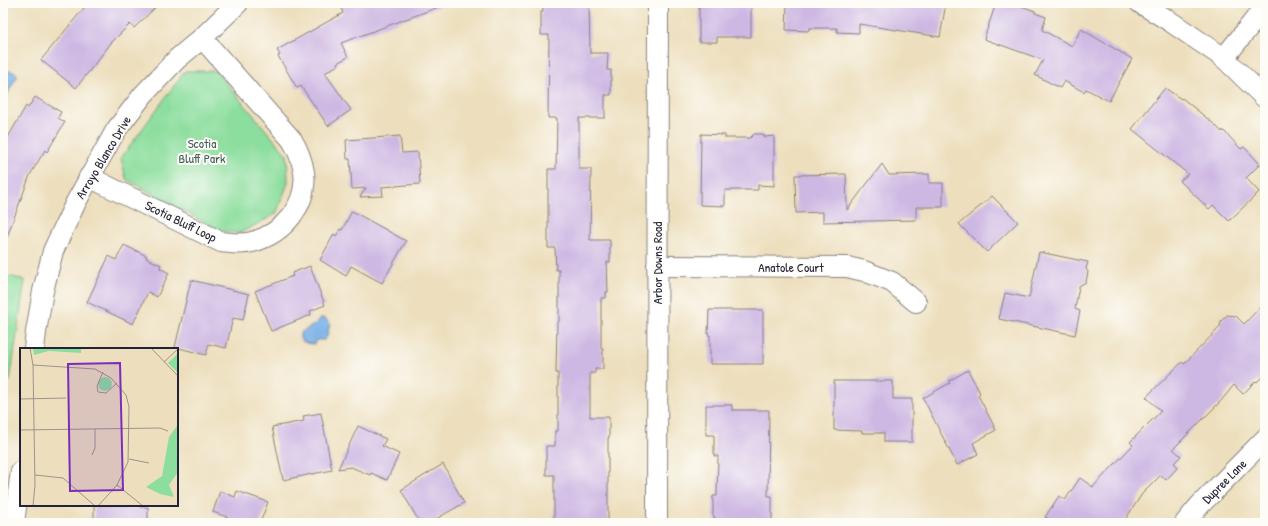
<svg xmlns="http://www.w3.org/2000/svg" width="1268" height="526" font-family="'Patrick Hand',sans-serif">
<style>
.green{fill:#8cde9e;stroke:#57806c}
.water{fill:#75ade5;stroke:#4c6890}
.building{fill:#cdb7e3}
.lines{fill:none;stroke-linecap:round;stroke-linejoin:round}
.minor-casing{stroke:#88807c;stroke-width:22}
.minor{stroke:#fff;stroke-width:20}
.labels{text-anchor:middle;dominant-baseline:central;stroke-width:4;stroke-linejoin:round;paint-order:stroke}
.park-label{font-size:13px;fill:#425a59;stroke:#fdfcf7}
.street-label{font-size:13px;fill:#22223b;stroke:#fdfcf7}
.inset-road{fill:none;stroke:#9c9389;stroke-width:1}
.view{fill:#7b2cbf;fill-opacity:0.15;stroke:#7b2cbf;stroke-width:2}
.inset-edge{fill:none;stroke:#22223b;stroke-width:2}
</style>
<rect width="100%" height="100%" fill="#fdfcf7"/>
<filter id="ink" filterUnits="userSpaceOnUse"><feTurbulence type="fractalNoise" baseFrequency=".025" numOctaves="2"/><feDisplacementMap in="SourceGraphic" scale="8" xChannelSelector="R" yChannelSelector="G"/><feConvolveMatrix kernelMatrix="1 2 1 2 8 2 1 2 1" color-interpolation-filters="sRGB"/></filter>
<filter id="wash" filterUnits="userSpaceOnUse"><feTurbulence type="fractalNoise" baseFrequency=".012" numOctaves="4" result="noise"/><feDisplacementMap in="SourceGraphic" scale="16" xChannelSelector="R" yChannelSelector="G"/><feGaussianBlur stdDeviation="0.9" result="paint"/><feColorMatrix in="noise" values="0 0 0 0 0 0 0 0 0 0 0 0 0 0 0 0 0 1.4 0 .05"/><feComposite in="paint" operator="in"/></filter>
<g filter="url(#wash)">
<rect width="100%" height="100%" fill="#eddfbd"/>
<g class="green">
<polygon points="185,71 216,71 287,155 288,183 276,214 240,233 220,231 126,179 121,158"/>
<polygon points="3,275 25,280 10,381 3,380"/>
</g>
<g class="water">
<polygon points="5,70 15,72 18,76 14,81 6,98 3,98 3,71"/>
<path d="M321,318L326,319L330,324L327,336L325,340H316L314,344C308,344 304,343 300,339V333L314,325Z"/>
</g>
<g id="blocks">
<g class="building">
<polygon points="88,3 160,3 134,28 130,24 111,43 76,88 41,60"/>
<polygon points="339,3 443,3 444,5 341,43 348,57 337,63 338,65 325,73 351,110 328,126 301,86 297,88 278,56 280,55 277,50 343,13"/>
<polygon points="543,3 589,3 590,53 608,53 607,70 611,70 611,95 605,95 605,118 579,118 579,169 591,169 590,240 610,240 610,262 607,262 608,292 606,292 606,298 601,298 601,349 603,349 603,369 595,369 595,373 590,373 590,417 609,417 609,438 608,438 608,523 554,523 554,475 546,475 546,446 555,446 555,431 558,431 558,373 556,373 557,322 559,322 559,270 556,270 555,248 548,248 548,169 556,169 557,118 548,118 549,35 541,35 541,12 543,12"/>
<polygon points="699,3 751,3 751,37 717,37 717,42 699,42"/>
<polygon points="787,3 946,3 940,37 859,24 859,33 837,32 837,28 810,28 808,31 786,30"/>
<polygon points="996,3 1013,3 1035,11 1035,13 1046,17 1042,30 1072,46 1081,29 1132,59 1109,101 1086,89 1084,92 1064,81 1060,88 1035,75 1043,60 984,39"/>
<polygon points="1165,88 1181,99 1182,98 1214,124 1222,132 1223,130 1241,149 1244,147 1260,164 1246,178 1259,192 1229,221 1213,205 1209,209 1180,181 1188,174 1132,129"/>
<polygon points="35,97 61,112 58,118 65,122 47,152 45,150 30,175 5,242 3,242 3,146 26,106 28,108"/>
<polygon points="701,134 725,135 725,138 750,138 754,134 763,134 765,137 774,136 774,186 758,185 758,190 725,190 725,206 700,205"/>
<polygon points="400,136 402,153 418,152 420,184 382,187 383,196 360,197 366,188 352,189 350,159 347,159 346,140"/>
<polygon points="882,164 889,175 929,174 929,183 943,183 943,207 916,207 916,220 823,222 823,212 796,213 795,175 846,174 847,210"/>
<polygon points="992,196 1018,222 987,252 959,224"/>
<polygon points="352,211 406,241 382,283 351,266 346,276 320,260 334,234 336,236 340,229 342,230"/>
<polygon points="124,245 147,256 146,258 161,265 160,268 169,273 157,297 148,292 133,324 87,302 109,256 116,260"/>
<polygon points="1039,252 1088,262 1086,269 1088,272 1086,282 1079,286 1075,309 1080,311 1075,335 999,319 1005,293 1029,298"/>
<polygon points="310,266 325,305 310,311 311,315 271,331 255,291 293,276 292,273"/>
<polygon points="191,280 249,294 243,320 233,318 226,348 209,344 206,355 175,347"/>
<polygon points="1265,302 1265,374 1257,382 1256,381 1243,394 1234,385 1220,402 1173,449 1181,456 1174,463 1178,467 1166,480 1161,475 1142,494 1123,523 1055,523 1045,517 1059,496 1065,500 1080,478 1093,487 1133,445 1130,442 1161,411 1146,397 1182,362 1184,364 1220,327 1221,321 1227,315 1236,316 1244,324"/>
<polygon points="709,310 763,310 763,364 710,364 710,335 708,335"/>
<polygon points="968,370 980,393 978,395 996,430 973,443 978,454 957,465 923,398 950,383 949,381"/>
<polygon points="834,381 893,381 893,399 912,399 912,442 884,442 884,433 862,433 862,431 834,430"/>
<polygon points="706,405 732,405 732,410 769,410 768,496 772,496 772,523 715,522 715,517 713,516 713,496 717,496 718,456 714,456 714,435 706,435"/>
<polygon points="321,413 332,470 283,480 272,427 304,421 303,416"/>
<polygon points="358,426 386,439 382,446 399,454 387,480 371,473 370,475 351,467 338,469"/>
<polygon points="443,464 464,503 429,523 420,523 401,490"/>
<polygon points="220,491 235,497 237,491 268,502 260,523 224,523 227,517 213,512"/>
<polygon points="94,505 140,505 140,507 148,507 148,523 94,523"/>
</g>
</g>
</g>
<g filter="url(#ink)">
<use href="#blocks" fill-opacity="0" stroke="#88807c" stroke-width="1"/>
<g class="lines">
<g class="minor-casing">
<g id="minor">
<polyline points="1140,3 1168,20 1224,58 1265,98"/>
<polyline points="1224,58 1265,7"/>
<path d="M89,177L221,242C231,243 242,245 252,242C283,234 308,205 304,172C302,160 298,150 292,140L202,38"/>
<polyline points="657,266 847,267 864,271 892,282 916,302"/>
<polyline points="34,349 36,332 43,291 53,251 76,202 116,130 143,95 177,59 202,38 238,3"/>
<polyline points="14,523 21,471"/>
<polyline points="657,523 658,3"/>
<polyline points="1185,523 1199,506 1265,439"/>
</g>
</g>
<use href="#minor" class="minor"/>
</g>
</g>
<g class="labels">
<g class="park-label">
<text x="202" y="143">Scotia<tspan x="202" dy="15">Bluff Park</tspan></text>
</g>
<g class="street-label">
<text transform="translate(103 157) rotate(-59)">Arroyo Blanco Drive</text>
<text transform="translate(181 221) rotate(26)">Scotia Bluff Loop</text>
<text transform="translate(657 263) rotate(-90)">Arbor Downs Road</text>
<text x="791" y="267">Anatole Court</text>
<text transform="translate(1224 481) rotate(-45)">Dupree Lane</text>
</g>
</g>
<g transform="translate(20 348)">
<rect width="158" height="158" fill="#eddfbd"/>
<path d="M13,0H61V5L29,3L14,7ZM158,5V25L148,15ZM78 36a7 7 0 1 1 14 0a7 7 0 1 1-14 0ZM158,60V124L149,137L154,149L140,146L126,139L142,128L149,89L157,78Z" fill="#8cde9e"/>
<path class="inset-road" d="M10,0L13,17L15,137L13,158M131,0L158,28M144,14L158,1M13,17L75,21L91,30L106,47L109,59L108,114L97,137L78,158M83,24L77,38L78,44L86,45L97,35M0,51L46,50M0,82L140,80L148,83M72,107L75,100V81M109,111L129,115M15,127L43,130L75,158M97,137L123,158"/>
<path class="view" d="M100,15L103,142L50,143L48,16Z"/>
<rect width="158" height="158" class="inset-edge"/>
</g>
<rect width="1268" height="526" fill="none" stroke="#fdfcf7" stroke-width="16"/>
</svg>
